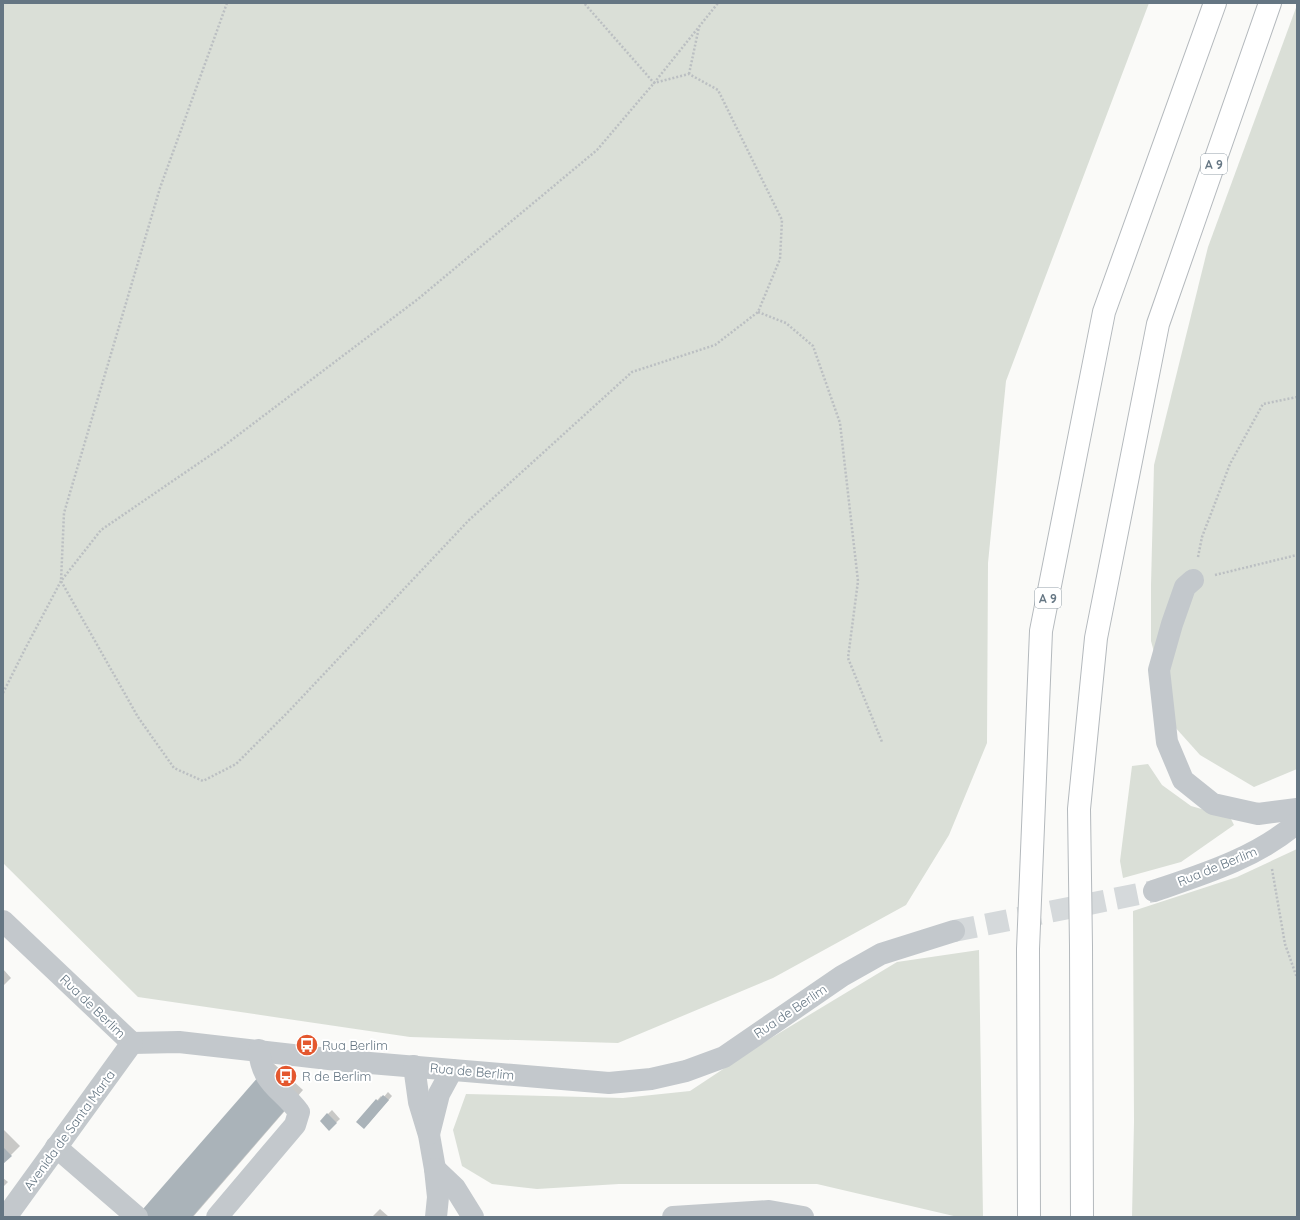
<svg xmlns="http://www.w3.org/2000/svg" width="1300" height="1220" font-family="Quicksand,sans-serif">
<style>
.green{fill:#dadfd7}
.shadow{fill:#0003}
.building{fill:#aab3b9}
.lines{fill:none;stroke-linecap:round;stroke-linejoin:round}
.minor-tunnel{stroke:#d5d9db;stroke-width:22;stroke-dasharray:22 11;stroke-linecap:butt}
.highway-casing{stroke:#b4b9bd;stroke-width:24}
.path{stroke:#bbbfc2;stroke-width:2.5;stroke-dasharray:2 2;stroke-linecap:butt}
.minor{stroke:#c3c8cc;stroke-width:22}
.highway{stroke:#fff;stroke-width:22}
.labels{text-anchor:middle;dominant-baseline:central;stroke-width:4;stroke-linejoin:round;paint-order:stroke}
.shield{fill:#fff;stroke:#939fa8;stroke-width:1}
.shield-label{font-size:12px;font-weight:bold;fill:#657683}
.street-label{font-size:13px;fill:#657683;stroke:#fff}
.poi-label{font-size:13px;fill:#657683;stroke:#fff;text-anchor:start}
</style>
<rect width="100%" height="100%" fill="#fafaf8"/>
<g class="green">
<polygon points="3,3 1149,3 1006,381 988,563 987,743 949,835 906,905 773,978 618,1043 410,1037 138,997 3,863"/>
<polygon points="1297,5 1297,769 1254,787 1200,755 1174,726 1151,641 1151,585 1154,465 1208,247"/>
<polygon points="1148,764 1162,785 1191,806 1230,817 1234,825 1181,862 1123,878 1120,861 1132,766"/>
<polygon points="1297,849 1297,1217 1132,1217 1134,1122 1133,911 1237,877"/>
<polygon points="979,950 983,1217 958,1217 817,1184 619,1184 537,1189 492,1184 462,1166 453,1130 466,1094 623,1098 690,1091 761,1044 897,962"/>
</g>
<g class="shadow">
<polygon points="3,969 11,978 3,986"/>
<polygon points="273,1063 303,1090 193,1217 137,1217"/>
<polygon points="388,1092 392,1096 368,1124 358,1122 381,1096 383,1098"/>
<polygon points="332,1110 340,1119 329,1129 321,1121"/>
<polygon points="3,1129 20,1146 3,1163"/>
<polygon points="3,1178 8,1182 3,1187"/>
<polygon points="380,1209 389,1217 372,1217"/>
</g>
<g class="building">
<polygon points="260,1075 291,1103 192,1217 136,1217"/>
<polygon points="383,1095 389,1100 364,1129 356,1122 376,1099 378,1101"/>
<polygon points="327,1113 337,1123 329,1131 320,1121"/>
<polygon points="3,1147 12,1156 3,1164"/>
</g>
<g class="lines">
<polyline class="minor-tunnel" points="954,931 1154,891"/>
<g class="highway-casing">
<g id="highway">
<polyline points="1029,1217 1028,949 1041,631 1104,312 1215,3"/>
<polyline points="1082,1217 1081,946 1079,809 1096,638 1158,324 1270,3"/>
</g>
</g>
<g class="path">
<polyline points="227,3 160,188 64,513 61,581 138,717 174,768 203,781 236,764 289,711 469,520 632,372 715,345 758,312 780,259 782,220 718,90 689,74 654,83 584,3"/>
<polyline points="689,74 699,27"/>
<polyline points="758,312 786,323 813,346 840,423 858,581 848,658 882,742"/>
<polyline points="1198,557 1202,537 1230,464 1263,404 1297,397"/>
<polyline points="1215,575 1297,555"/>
<polyline points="3,693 25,649 61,581 101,530 221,448 418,299 597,150 654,83 718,3"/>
<polyline points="1272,869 1285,944 1297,978"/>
</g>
<g class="minor">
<polyline points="1193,580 1185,587 1172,624 1159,670 1167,742 1183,780 1213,804 1258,814 1297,809"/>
<path d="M1154,891C1204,874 1256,858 1297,823"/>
<polyline points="3,921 132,1043 179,1042 346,1061 609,1083 651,1079 686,1071 724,1057 842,976 881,954 954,931"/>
<polyline points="414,1066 419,1102 429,1135 435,1169 438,1197 436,1217"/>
<polyline points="429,1134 439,1094 452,1070"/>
<polyline points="56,1147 137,1217"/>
<polyline points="435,1169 455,1188 473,1217"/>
<polyline points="6,1217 132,1043"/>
<path d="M217,1217L295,1125L299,1112C281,1088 262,1084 259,1050"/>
<polyline points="673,1217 769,1211 803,1217"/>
</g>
<use href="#highway" class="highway"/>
</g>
<defs>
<g id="bus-disc" transform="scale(1.15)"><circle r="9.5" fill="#e4572e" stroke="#fff"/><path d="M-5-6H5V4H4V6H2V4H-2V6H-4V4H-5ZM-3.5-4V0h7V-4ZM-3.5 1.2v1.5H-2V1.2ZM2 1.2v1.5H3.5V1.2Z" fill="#fff"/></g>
</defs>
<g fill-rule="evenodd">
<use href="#bus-disc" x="307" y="1045"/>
<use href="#bus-disc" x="286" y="1076"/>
</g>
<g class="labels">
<g class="shield">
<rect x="1201" y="154" width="26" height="20" rx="3"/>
<rect x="1035" y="588" width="26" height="20" rx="3"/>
</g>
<g class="shield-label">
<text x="1214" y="164">A 9</text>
<text x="1048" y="598">A 9</text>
</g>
<g class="street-label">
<text transform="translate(1217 866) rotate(-22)">Rua de Berlim</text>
<text transform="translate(93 1006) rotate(44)">Rua de Berlim</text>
<text transform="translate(790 1011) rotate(-34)">Rua de Berlim</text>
<text transform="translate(472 1071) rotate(5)">Rua de Berlim</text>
<text transform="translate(69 1130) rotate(-54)">Avenida de Santa Marta</text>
</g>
<g class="poi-label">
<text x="322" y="1045">Rua Berlim</text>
<text x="302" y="1076">R de Berlim</text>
</g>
</g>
<rect width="1300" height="1220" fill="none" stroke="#657683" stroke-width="8"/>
</svg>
